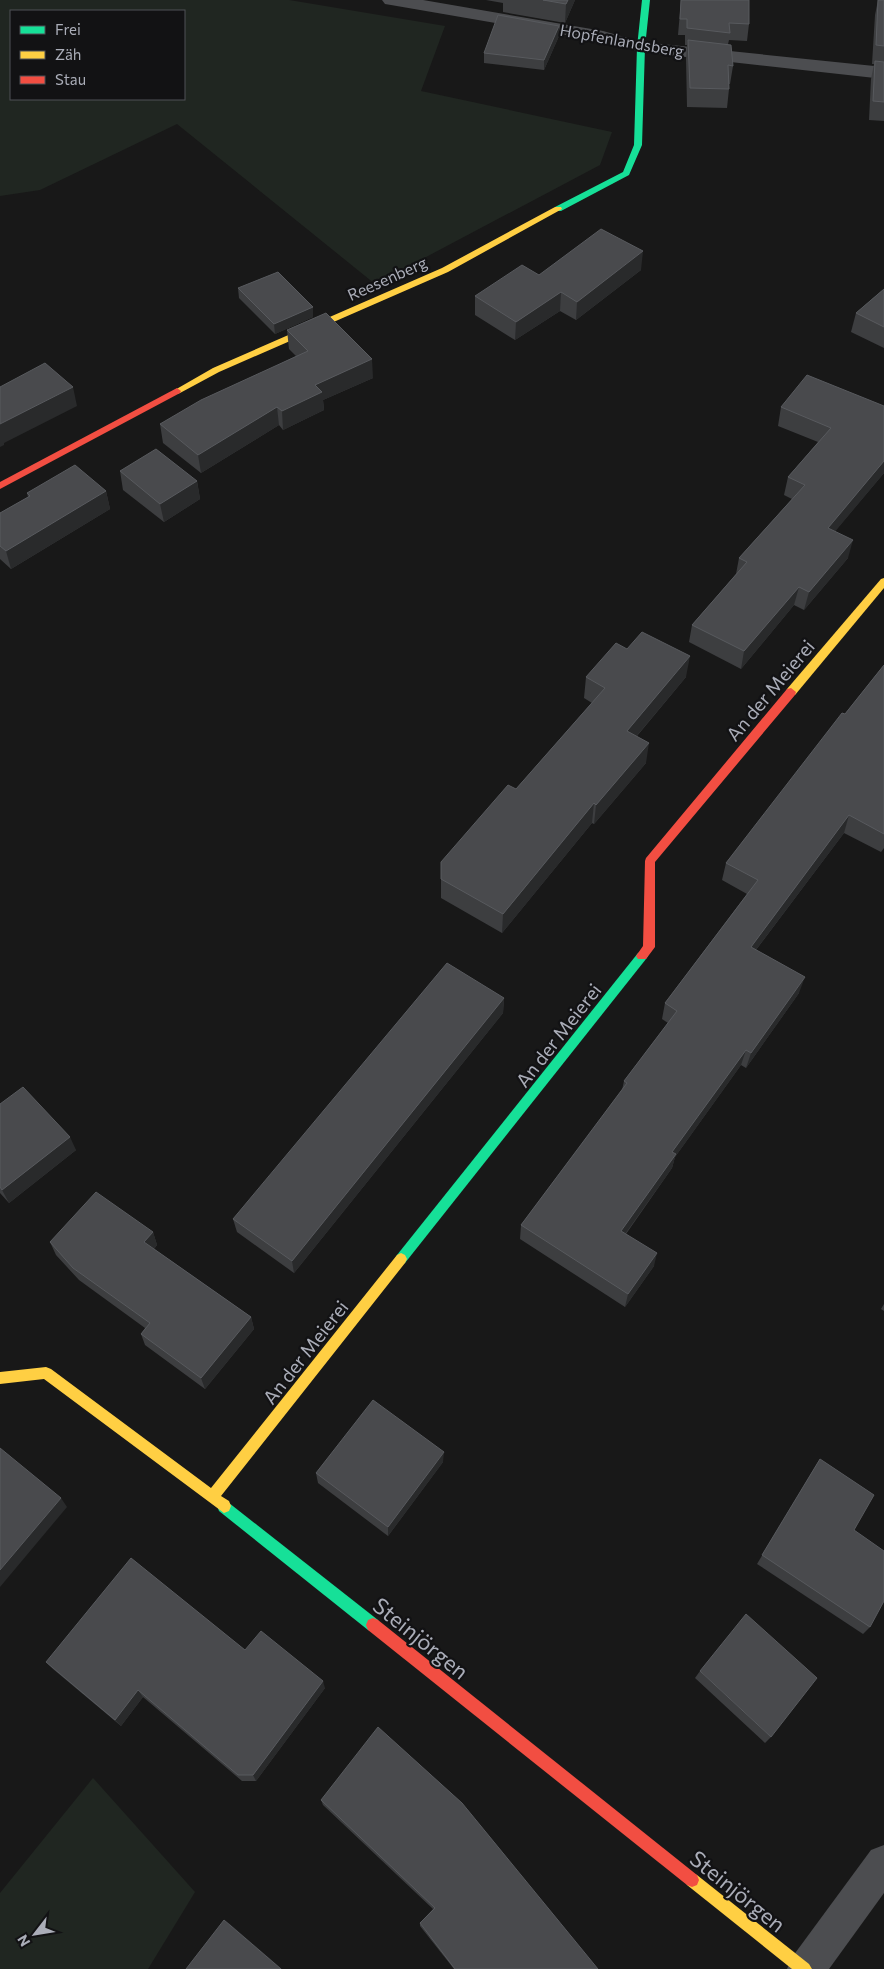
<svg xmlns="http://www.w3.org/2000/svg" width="884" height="1969" font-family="Commissioner,sans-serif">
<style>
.green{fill:#202621;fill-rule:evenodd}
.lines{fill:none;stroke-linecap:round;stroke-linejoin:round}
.street{fill:#4c4d50;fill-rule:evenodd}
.fast{fill:#16e098;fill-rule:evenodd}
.slow{fill:#ffcf43;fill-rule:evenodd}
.jam{fill:#f24e42;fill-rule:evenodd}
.wall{fill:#3d3e40}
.shaded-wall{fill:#292a2b}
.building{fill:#494a4d;stroke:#585a5e}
.labels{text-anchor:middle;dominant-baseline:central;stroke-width:4.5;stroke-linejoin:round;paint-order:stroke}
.far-street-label{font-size:16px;fill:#aaadb8;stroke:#121214}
.street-label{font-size:19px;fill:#aaadb8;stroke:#121214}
.near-street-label{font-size:22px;fill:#aaadb8;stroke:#121214}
</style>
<rect width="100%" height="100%" fill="#181818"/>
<g class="green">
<path d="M0,0H289L445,26L421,91L612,132L600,165L375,284L177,124L40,190L0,196ZM11,11H184V99H11Z"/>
<polygon points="93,1778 195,1892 148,1969 0,1969 0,1893"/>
</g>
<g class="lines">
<g class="street">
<polygon points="382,0 423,0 603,31 642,42 884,67 884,79 641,52 601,41 391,5 385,4"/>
<polygon points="884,1845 884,1893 829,1969 787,1969 793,1956 871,1850"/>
</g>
<g class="fast">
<polygon points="642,0 650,0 645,47 642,145 629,175 561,211 555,211 555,207 623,172 634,145 637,47"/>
<polygon points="642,951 646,953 648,956 646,959 405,1263 401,1265 397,1263 395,1259 397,1255 638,953"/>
<polygon points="224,1499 378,1620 380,1625 378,1630 373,1632 368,1630 219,1511 217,1506 219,1501"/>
</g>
<g class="slow">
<polygon points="555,207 561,207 562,209 448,272 219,372 180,393 177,394 173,391 213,368 442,268"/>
<polygon points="884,578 884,588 795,695 787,695 786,692 787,689 881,579"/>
<polygon points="401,1253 405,1255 407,1259 405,1263 221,1496 229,1501 231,1506 229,1511 224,1513 44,1379 0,1384 0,1372 46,1367 51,1369 211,1488 397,1255"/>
<polygon points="692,1873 697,1875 809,1964 812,1969 792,1969 687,1885 685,1880 687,1875"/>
</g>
<g class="jam">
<polygon points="177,388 181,391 180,393 0,489 0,482"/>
<polygon points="791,688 796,692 795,695 655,862 655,947 646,959 638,959 636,956 643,946 645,861 646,858 787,689"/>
<polygon points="373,1618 378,1620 697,1875 699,1880 697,1885 692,1887 687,1885 368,1630 366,1625 368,1620"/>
</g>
</g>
<g class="wall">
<polygon points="486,0 575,0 565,23 503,12 503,3"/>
<polygon points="681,0 749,0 749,24 747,41 729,40 728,44 733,66 730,84 729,84 729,89 727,108 687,107 686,59 687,45 685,45 685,35 678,35"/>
<polygon points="878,0 884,0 884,121 869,120 871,79 874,64 872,64 875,15"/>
<polygon points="559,26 559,36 544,70 484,63 484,53"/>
<polygon points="641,270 576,320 560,311 515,340 475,315 475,296 539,275"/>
<polygon points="238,288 313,307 313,317 275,334 239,298"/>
<polygon points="884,289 884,348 851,332 856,313"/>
<polygon points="287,330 373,378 323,400 324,410 283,430 279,425 201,473 163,443 160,424 296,356 289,349"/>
<polygon points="884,406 884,473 835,531 848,558 804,610 794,605 741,669 689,642 692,625 736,574 739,558 792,499 784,495 788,477 818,442 778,426 781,407"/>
<polygon points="120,471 197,481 200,499 164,522 123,490"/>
<polygon points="106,491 110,509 11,569 0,559 0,513 28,497 27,493"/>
<polygon points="884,665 884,848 881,852 844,833 756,950 799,993 746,1068 741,1065 675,1157 672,1168 626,1234 654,1266 625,1307 520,1239 521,1225 622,1090 624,1081 668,1023 662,1019 665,1003 747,894 722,880 726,863"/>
<polygon points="586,677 686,677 637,736 646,763 594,824 592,823 502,933 441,898 441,862 516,789 592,703 584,698"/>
<polygon points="504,998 503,1013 294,1273 237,1232 233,1219"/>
<polygon points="0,1104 76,1150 9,1203 0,1193"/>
<polygon points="153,1232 157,1245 154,1249 251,1317 254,1329 205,1389 145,1345 141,1334 145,1328 79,1280 56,1255 50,1242"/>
<polygon points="884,1304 884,1311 881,1309"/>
<polygon points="820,1459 870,1627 863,1634 757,1564"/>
<polygon points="443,1462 388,1536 318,1483 316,1473"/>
<polygon points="245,1650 325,1688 256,1781 242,1781 143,1697 121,1726 53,1669 46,1662"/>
<polygon points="700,1671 771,1737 765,1743 695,1678"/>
<polygon points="321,1800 598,1969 454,1969 420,1926 420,1923 433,1909 323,1805"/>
</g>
<g class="shaded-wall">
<polygon points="568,0 575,0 565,23 566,4"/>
<polygon points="559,26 559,36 544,70 544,60"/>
<polygon points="643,251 641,270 576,320 577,302"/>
<polygon points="561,292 560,311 515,340 516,322"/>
<polygon points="313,307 313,317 275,334 274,324"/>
<polygon points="372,359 373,378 323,400 324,410 283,430 282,411 315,385"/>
<polygon points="73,387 77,406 4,443 4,445 0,447 0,424"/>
<polygon points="277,407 279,425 201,473 198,455"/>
<polygon points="884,461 884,473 823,546 828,528"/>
<polygon points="197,481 200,499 164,522 160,504"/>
<polygon points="106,491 110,509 11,569 6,551"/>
<polygon points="853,540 848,558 804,610 809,592"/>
<polygon points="799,587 794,605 741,669 744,651"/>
<polygon points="690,656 686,677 624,751 627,731"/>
<polygon points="649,743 646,763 594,824 596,805"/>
<polygon points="594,803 592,823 502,933 503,914"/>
<polygon points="849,815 844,833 746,963 751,947"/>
<polygon points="805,977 799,993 746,1068 751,1053"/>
<polygon points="504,998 503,1013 294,1273 292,1261"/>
<polygon points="746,1050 741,1065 675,1157 672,1168 618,1244 621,1231 672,1152"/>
<polygon points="70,1137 76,1150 9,1203 2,1190"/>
<polygon points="153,1232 157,1245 149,1255 144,1242"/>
<polygon points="657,1253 654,1266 625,1307 628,1294"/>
<polygon points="251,1317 254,1329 205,1389 201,1378"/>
<polygon points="444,1452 443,1462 388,1536 388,1527"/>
<polygon points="61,1498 67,1507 0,1587 0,1570"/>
<polygon points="323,1681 325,1688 256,1781 253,1775"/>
<polygon points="138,1690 143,1697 121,1726 115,1720"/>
<polygon points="224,1920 230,1924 282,1969 281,1969"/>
</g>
<g class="building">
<polygon points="543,0 568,0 566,4"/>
<polygon points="681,0 749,0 749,24 729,23 730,33 687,28 687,19 680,19"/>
<polygon points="878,0 884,0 884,46 876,45"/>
<polygon points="498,15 559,26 544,60 484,53"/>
<polygon points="688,40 731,45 733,66 728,65 729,89 690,88"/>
<polygon points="875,61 884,62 884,102 873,101"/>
<polygon points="601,229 643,251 577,302 561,292 516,322 475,296 522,265 539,275"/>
<polygon points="278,272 313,307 274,324 238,288"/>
<polygon points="884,289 884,327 856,313"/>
<polygon points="326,313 372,359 315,385 322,392 282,411 277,407 198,455 160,424 201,400 308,351 287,330"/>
<polygon points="45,363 73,387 0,424 0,387"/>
<polygon points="807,375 884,406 884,461 828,528 853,540 809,592 799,587 744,651 692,625 747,562 739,558 805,485 788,477 831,428 781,407"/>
<polygon points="156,449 197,481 160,504 120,471"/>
<polygon points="75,465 106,491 6,551 0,546 0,513 30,496 27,493"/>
<polygon points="642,632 690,656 627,731 649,743 596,805 594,803 503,914 441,879 441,862 508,785 516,789 605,688 586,677 616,643 627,649"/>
<polygon points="884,665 884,834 849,815 751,947 805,977 751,1053 746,1050 672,1152 676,1154 621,1231 657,1253 628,1294 521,1225 627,1083 624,1081 677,1011 665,1003 758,880 726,863 842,713 845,714"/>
<polygon points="447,963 504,998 292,1261 233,1219"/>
<polygon points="23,1087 70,1137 2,1190 0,1187 0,1104"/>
<polygon points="96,1192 153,1232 144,1242 251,1317 201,1378 141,1334 150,1323 73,1268 50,1242"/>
<polygon points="373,1400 444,1452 388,1527 316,1473"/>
<polygon points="0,1448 61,1498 0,1570"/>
<polygon points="820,1459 874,1495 854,1530 884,1551 884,1601 870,1627 762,1555"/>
<polygon points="131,1558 245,1650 261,1631 323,1681 253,1775 238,1775 138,1690 115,1720 46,1662"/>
<polygon points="746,1614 817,1678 771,1737 700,1671"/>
<polygon points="378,1727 462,1803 598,1969 455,1969 420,1923 435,1908 321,1800"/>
<polygon points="224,1920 281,1969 186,1969"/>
</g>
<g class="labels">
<g class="far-street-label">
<text transform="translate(622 40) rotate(10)">Hopfenlandsberg</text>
<text transform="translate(387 278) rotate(-24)">Reesenberg</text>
</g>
<g class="street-label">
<text transform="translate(770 690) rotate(-50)">An der Meierei</text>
<text transform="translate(558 1035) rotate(-52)">An der Meierei</text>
<text transform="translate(305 1352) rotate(-52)">An der Meierei</text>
</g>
<g class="near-street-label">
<text transform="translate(421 1638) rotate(39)">Steinjörgen</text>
<text transform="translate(738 1891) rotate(39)">Steinjörgen</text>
</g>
</g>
<rect x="10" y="10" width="175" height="90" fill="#121214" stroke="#4f5056"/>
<rect x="20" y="26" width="25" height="8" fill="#16e098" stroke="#4f5056"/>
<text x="55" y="35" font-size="15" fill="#aaadb8">Frei</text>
<rect x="20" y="51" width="25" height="8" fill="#ffcf43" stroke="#4f5056"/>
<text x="55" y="60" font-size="15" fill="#aaadb8">Zäh</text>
<rect x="20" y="76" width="25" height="8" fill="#f24e42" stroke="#4f5056"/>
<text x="55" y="85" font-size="15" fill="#aaadb8">Stau</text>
<g transform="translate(35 1934) rotate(239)" stroke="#121214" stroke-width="4" paint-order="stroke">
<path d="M0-4L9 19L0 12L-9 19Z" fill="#aaadb8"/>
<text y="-8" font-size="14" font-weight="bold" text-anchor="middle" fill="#aaadb8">N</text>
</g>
</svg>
